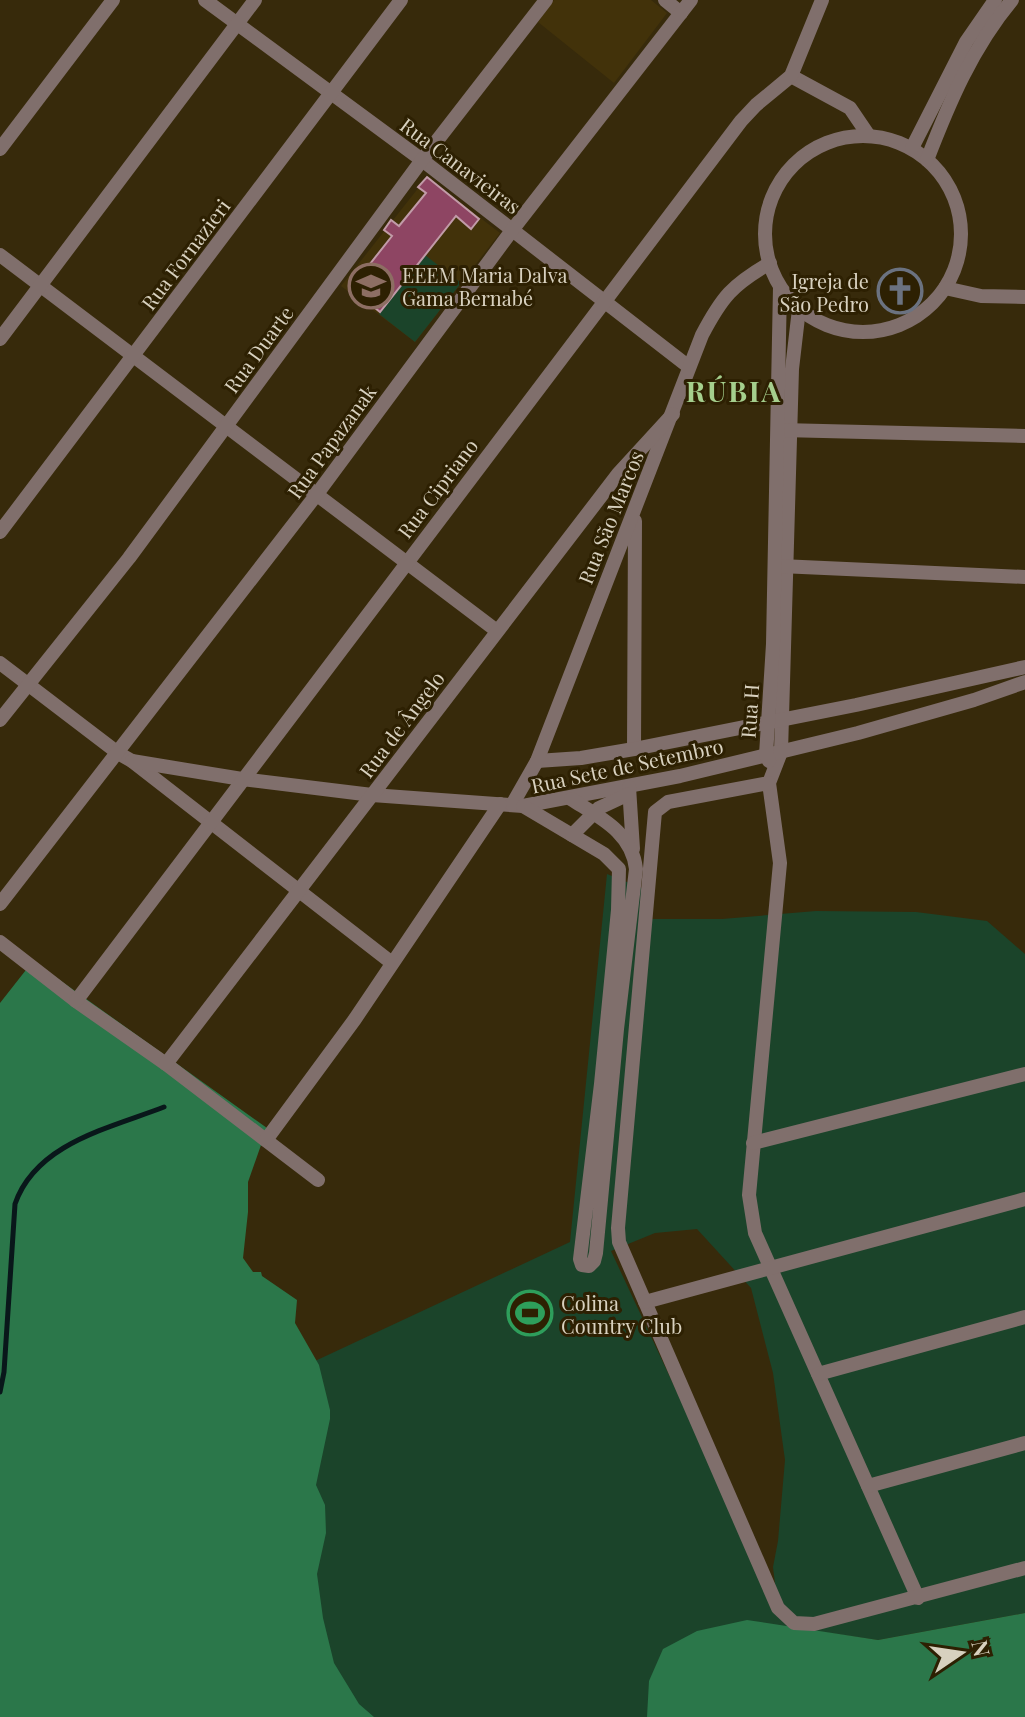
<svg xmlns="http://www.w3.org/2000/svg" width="1025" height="1717" font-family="'Playfair Display',serif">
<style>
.built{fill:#42320a}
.green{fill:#1b442a;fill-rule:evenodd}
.forest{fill:#2b774a}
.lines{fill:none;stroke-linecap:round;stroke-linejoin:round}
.stream{stroke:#09171a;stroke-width:5}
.building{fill:#8e4563;stroke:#c19ba8;stroke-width:2}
.minor{stroke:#806f6c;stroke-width:14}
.labels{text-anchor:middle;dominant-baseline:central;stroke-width:6;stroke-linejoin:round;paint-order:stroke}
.street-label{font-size:20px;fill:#d8d1bf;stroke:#2d2002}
.poi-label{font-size:20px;fill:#d8d1bf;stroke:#2d2002;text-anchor:start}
.district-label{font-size:28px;font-weight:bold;letter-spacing:2px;fill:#a5cf8d;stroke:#2d2002}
</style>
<rect width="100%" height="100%" fill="#372a0b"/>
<g class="built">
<polygon points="554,0 651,0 667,13 614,83 538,22"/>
<polygon points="427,177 500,233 415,342 341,286"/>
</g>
<g class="green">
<polygon points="425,255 461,283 415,342 379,314"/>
<path d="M607,874L642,888L632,999L643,919H722L816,911L916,912L987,921L1025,954V1613L878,1640L787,1627L829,1717H317L270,1382L570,1242ZM697,1229L751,1288L773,1373L785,1460L778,1541L773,1567L778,1608L611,1251L655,1233Z"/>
</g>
<g class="forest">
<polygon points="33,961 267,1128 248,1182 248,1212 243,1258 253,1272 261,1272 262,1276 297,1300 295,1323 319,1365 330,1410 330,1419 316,1485 325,1505 326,1533 317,1574 323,1618 334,1663 359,1704 374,1717 0,1717 0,1003"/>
<polygon points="1025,1613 1025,1717 647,1717 649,1681 663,1649 697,1631 747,1620 878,1640"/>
</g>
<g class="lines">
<path class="stream" d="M0,1392L4,1372L15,1204C36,1143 110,1128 164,1107"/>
</g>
<polygon class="building" points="427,177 479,219 471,229 456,216 380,312 351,288 392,236 384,230 391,220 399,226 426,193 418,187"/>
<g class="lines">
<g class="minor">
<polyline points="205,0 422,160 689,367"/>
<polyline points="665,0 681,13"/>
<polyline points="791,76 850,108 869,136"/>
<circle cx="863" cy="234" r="98"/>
<polyline points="912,148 966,42 995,0"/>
<polyline points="0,149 113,0"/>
<path d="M927,160C949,103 972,48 1012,0"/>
<polyline points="0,255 497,631"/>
<polyline points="945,288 981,296 1025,297"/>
<polyline points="799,309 792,369 781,752 769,783 780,863 749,1195 755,1233 918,1598"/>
<polyline points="0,339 255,0"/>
<polyline points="782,430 1025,436"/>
<polyline points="0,532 401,0"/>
<polyline points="780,566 1025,577"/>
<polyline points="0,663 118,753 132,761 392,963"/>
<polyline points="0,720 129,558 422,160 546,0"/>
<polyline points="634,749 635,521"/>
<polyline points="132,761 242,779 372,795 523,806 680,776 858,733 974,700 1025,682"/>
<polyline points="537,761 581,758 634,749 856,705 1025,667"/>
<polyline points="769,761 766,755 773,644 780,287"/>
<polyline points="769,783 668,802 655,812 618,1228 619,1242 778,1608 794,1623 814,1624 1025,1568"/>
<polyline points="629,787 633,849"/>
<path d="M512,805L537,761L702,335C722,297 732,285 770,263"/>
<path d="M523,806L604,854L619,869L618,910L601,1084L580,1259L582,1265L589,1266L594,1261L596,1253L617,1029L636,869C632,832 599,817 571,799"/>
<polyline points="572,835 599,808 629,794"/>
<polyline points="0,904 317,494 513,229 691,0"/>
<polyline points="0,942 76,1001 166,1064 318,1180"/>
<polyline points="76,1001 741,121 756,105 791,76 822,0"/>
<polyline points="166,1064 618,474 673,414"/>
<polyline points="266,1140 355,1019 500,804"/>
<polyline points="753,1143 1025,1074"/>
<polyline points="645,1302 1025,1199"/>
<polyline points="818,1374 1025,1317"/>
<polyline points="868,1486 1025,1443"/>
</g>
</g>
<defs>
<g id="school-ring" transform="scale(2.3)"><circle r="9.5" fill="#2d2002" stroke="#8d6e63" stroke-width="1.5"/><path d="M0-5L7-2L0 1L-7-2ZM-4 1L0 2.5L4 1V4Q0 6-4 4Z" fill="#8d6e63"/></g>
<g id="church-ring" transform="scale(2.3)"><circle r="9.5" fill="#2d2002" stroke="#6b7280" stroke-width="1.5"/><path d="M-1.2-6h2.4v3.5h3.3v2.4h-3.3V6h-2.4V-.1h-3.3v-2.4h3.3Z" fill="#6b7280"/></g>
<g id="stadium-ring" transform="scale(2.3)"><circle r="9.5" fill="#2d2002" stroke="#2e9e5b" stroke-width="1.5"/><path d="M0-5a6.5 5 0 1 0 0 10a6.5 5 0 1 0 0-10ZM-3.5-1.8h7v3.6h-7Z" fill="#2e9e5b"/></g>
</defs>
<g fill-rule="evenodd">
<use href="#school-ring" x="371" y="286"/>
<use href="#church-ring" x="900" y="291"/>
<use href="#stadium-ring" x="530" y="1313"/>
</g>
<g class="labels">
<g class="street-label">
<text transform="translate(461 165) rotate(37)">Rua Canavieiras</text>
<text transform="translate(185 254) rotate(-53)">Rua Fornazieri</text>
<text transform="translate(258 349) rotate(-54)">Rua Duarte</text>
<text transform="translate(331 441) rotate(-54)">Rua Papazanak</text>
<text transform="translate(437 488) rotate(-53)">Rua Cipriano</text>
<text transform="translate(610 517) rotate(-68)">Rua São Marcos</text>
<text transform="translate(749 711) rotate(-86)">Rua H</text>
<text transform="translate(401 724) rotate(-53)">Rua de Ângelo</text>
<text transform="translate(627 765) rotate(-12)">Rua Sete de Setembro</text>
</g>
<g class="poi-label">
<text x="402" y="274">EEEM Maria Dalva<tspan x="402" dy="23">Gama Bernabé</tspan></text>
<text x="869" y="280" text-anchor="end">Igreja de<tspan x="869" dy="23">São Pedro</tspan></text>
<text x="561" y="1302">Colina<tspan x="561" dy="23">Country Club</tspan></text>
</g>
<g class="district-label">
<text x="734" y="390">RÚBIA</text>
</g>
</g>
<g transform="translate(961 1653) rotate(77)" stroke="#2d2002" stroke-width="6" paint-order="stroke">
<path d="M0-6L14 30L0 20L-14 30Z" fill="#d8d1bf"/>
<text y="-12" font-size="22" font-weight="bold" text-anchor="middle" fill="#d8d1bf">N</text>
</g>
</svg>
